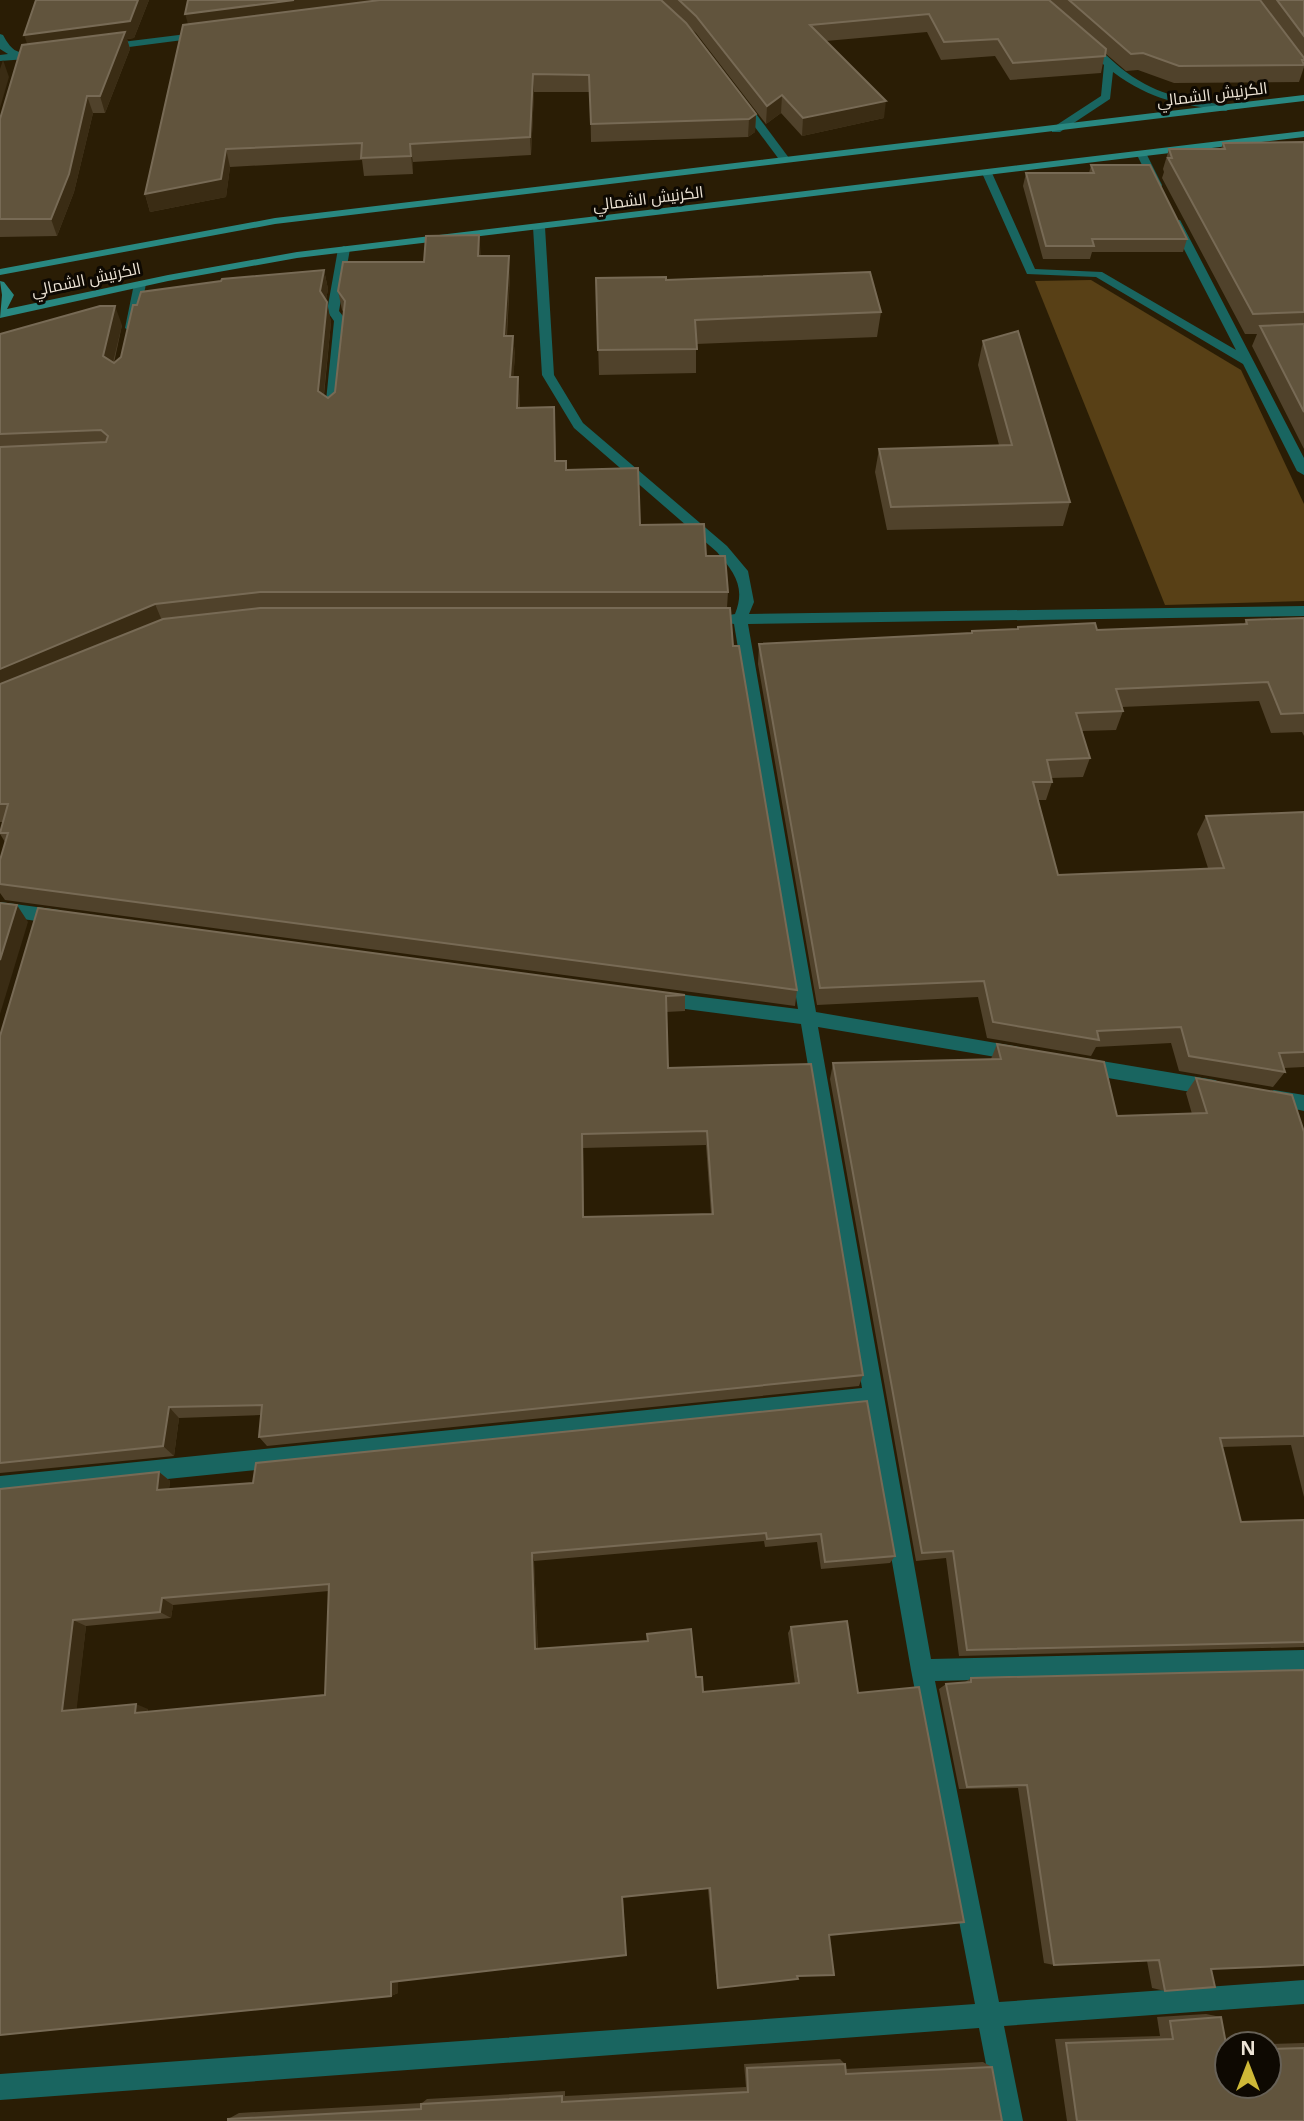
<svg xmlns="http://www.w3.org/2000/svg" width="1304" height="2121" font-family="'Noto Sans',Cairo,sans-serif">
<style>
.green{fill:#584016}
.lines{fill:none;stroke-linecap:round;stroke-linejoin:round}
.street{fill:#196560;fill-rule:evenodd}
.secondary{fill:#298881;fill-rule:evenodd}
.wall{fill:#50422b;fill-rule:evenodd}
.shaded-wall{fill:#3a2c14}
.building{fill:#61543d;stroke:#776a55;stroke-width:2;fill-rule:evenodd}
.labels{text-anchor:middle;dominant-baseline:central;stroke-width:6;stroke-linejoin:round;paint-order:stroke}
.far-street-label{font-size:16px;fill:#ede4d6;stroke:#0e0902}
</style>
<rect width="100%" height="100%" fill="#2a1d05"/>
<polygon class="green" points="1091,280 1241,370 1304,504 1304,601 1165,605 1035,281"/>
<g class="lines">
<g class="street">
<polygon points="203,32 208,35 206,37 106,50 101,47 106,44"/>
<path d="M0,34L3,35C19,65 26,44 45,55L40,58L0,61V55L8,54L0,49Z"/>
<path d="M1087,41C1101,48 1113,63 1126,72C1160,97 1186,99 1226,105L1231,108L1226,111C1180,104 1152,101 1113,72L1110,99L1060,132H1052V128L1101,96L1104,65L1084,46V42Z"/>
<polygon points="737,99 745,99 789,158 789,162 781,162 737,103"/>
<polygon points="1138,153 1147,155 1162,185 1161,187 1152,185 1137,155"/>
<polygon points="983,171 992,173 1035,269 1102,272 1236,350 1170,222 1180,220 1304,458 1304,475 1297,471 1243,364 1096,277 1027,274 982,173"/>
<path d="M539,224L545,227L554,375L583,423L727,546L748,571L754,602L749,614L1304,606V616L748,624L816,1012L1019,1047L1025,1049L1028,1054L1025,1059L1019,1061L818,1027L931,1659L1304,1650V1672L935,1681L999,2002L1304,1980V2004L1004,2026L1023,2121H997L979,2028L0,2100V2074L975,2004L911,1670L865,1408L0,1496V1476L862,1388L801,1024L662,1006L656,1004L653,999L656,994L662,992L798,1009L734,624L724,622L722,619L724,616L735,614C746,587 734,572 717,552L574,428L542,375L533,227Z"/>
<polygon points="344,246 350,249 339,311 346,320 337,411 331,415 325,411 334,321 327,311 338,249"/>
<polygon points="140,281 146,284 137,328 131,332 125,328 134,284"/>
<polygon points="0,902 59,910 65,912 67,917 65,922 59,924 0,916"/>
<polygon points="1084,1058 1215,1080 1221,1083 1224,1088 1221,1093 1215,1096 1084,1074 1078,1071 1075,1066 1078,1061"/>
<polygon points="1274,1090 1304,1095 1304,1111 1268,1103 1265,1098 1268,1093"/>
</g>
<g class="secondary">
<polygon points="1304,95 1304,101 275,224 0,275 0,269 275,218"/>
<polygon points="1304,131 1304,137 297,258 168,281 0,318 2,295 0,281 4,282 14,295 7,309 168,275 297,252"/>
</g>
</g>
<g class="wall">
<polygon points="36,0 149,0 134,38 127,39 130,49 105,113 93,113 74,192 57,236 0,237 0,119 27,45"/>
<polygon points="188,0 1304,0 1304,67 1299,82 1174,83 1138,70 1126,71 1105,53 1101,73 1010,80 995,56 941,60 927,32 826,41 884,118 802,136 781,113 766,124 696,33 688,26 756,114 755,132 748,137 591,142 590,92 534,92 531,155 413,162 413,174 364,176 362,160 230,167 226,197 150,212 145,194 188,24"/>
<polygon points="1304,142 1304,449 1252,346 1257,334 1245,334 1162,178 1164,172 1163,169 1169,149 1221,149 1223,143"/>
<polygon points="1091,165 1187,239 1183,252 1092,252 1090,259 1043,259 1023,186 1026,173 1089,173"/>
<polygon points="481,256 510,275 507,336 513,336 515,356 513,377 520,397 520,408 555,427 556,461 566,461 567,470 640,525 706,556 728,592 727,608 733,646 797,990 795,1006 5,900 0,893 0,860 5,842 0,834 3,822 0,822 0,334 122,325 114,363 121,357 137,305 324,270 328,289 326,300 331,322 324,395 328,398 335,392 344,313 342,310 338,291 424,262"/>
<polygon points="596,278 666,280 881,312 877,337 696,344 696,373 599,375"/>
<polygon points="983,341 1070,502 1063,526 887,530 875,472 879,449 999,445 978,365"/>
<polygon points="1304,618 1304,736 1302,732 1271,733 1259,701 1122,707 1123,711 1116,730 1082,731 1090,758 1083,777 1052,778 1052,782 1046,800 1038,800 1058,875 1208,868 1197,834 1206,816 1304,812 1304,1067 1284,1068 1285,1072 1273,1087 1179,1071 1171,1043 1096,1047 1091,1056 987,1038 978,997 817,1005 758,664 759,644 971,633 972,631 1017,629 1018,627 1097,630 1244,624 1246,620"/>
<path d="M685,995V1011L666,1012L668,1068L863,1375L859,1386L267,1446L259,1437L261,1415L179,1418L174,1456L0,1473V1036ZM706,1145L711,1214L584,1217L583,1148Z"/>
<polygon points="997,1044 1117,1116 1192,1114 1186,1093 1196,1078 1304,1132 1304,1497 1291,1445 1222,1447 1241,1522 1304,1520 1304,1647 959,1656 946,1558 916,1561 830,1079 833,1063 991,1059"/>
<path d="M867,1401L895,1556L890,1563L821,1569L817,1542L765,1547L764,1541L534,1561L538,1649L696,1677L703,1692L795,1684L788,1633L791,1627L829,1935L797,1976L718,1988L717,1986L708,1889L623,1897L626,1955L398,1981V1993L391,1996L0,2035V1489L159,1472L170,1481L169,1489L253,1483ZM329,1591L325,1695L148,1712V1709L76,1710L86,1626L171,1618L173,1605Z"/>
<polygon points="971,1678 1211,1969 1165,1991 1152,1988 1147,1961 1054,1965 1044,1963 1018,1788 959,1789 939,1689 946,1684 964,1683"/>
<polygon points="1206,2014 1221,2017 1227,2046 1227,2086 1269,2086 1269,2044 1304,2043 1304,2121 1067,2121 1055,2039 1160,2036 1157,2017"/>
<polygon points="840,2059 845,2064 845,2069 983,2062 992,2067 1002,2121 228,2119 239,2113 422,2103 427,2099 565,2091 565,2096 746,2087 744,2064"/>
</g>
<g class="shaded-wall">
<polygon points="138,0 149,0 134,38 127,39 130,49 105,113 100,96 30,52 24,35"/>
<polygon points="294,0 431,0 190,31 185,14"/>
<polygon points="3,60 9,77 0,108 0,69"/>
<polygon points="533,74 534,92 531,155 530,137"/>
<polygon points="782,95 781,113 766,124 767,106"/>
<polygon points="87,96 93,113 74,192 57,236 51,219"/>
<polygon points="886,101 884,118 802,136 803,118"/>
<polygon points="756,114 755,132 748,137 749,119"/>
<polygon points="410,144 413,162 413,174 411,156"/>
<polygon points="226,149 230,167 226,197 150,212 145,194"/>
<polygon points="479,235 481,255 480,276 478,256"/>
<polygon points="509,256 510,275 505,356 504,336"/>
<polygon points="324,270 328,289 324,311 320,291"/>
<polygon points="327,302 331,322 322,411 318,391"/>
<polygon points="115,306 122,325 110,375 103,356"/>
<polygon points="513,336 515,356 512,397 510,377"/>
<polygon points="518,377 520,397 519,427 517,408"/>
<polygon points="554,407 555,427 556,481 555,461"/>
<polygon points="155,604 163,623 0,692 0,669"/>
<polygon points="17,905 28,922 0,1014 0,960"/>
<polygon points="582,1134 583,1148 584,1230 583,1217"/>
<polygon points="169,1407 179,1418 174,1456 163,1446"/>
<polygon points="159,1472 170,1481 168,1499 157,1490"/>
<polygon points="532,1553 534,1561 538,1655 535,1649"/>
<polygon points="162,1598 173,1605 171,1618 160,1612"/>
<polygon points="73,1620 86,1626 76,1715 62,1711"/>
<polygon points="136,1704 148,1709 147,1717 135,1713"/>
<polygon points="398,1979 398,1993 391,1996 391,1982"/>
</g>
<g class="building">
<polygon points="36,0 138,0 130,21 24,35"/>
<polygon points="188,0 294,0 185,14"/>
<polygon points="380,0 661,0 686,23 756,114 749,119 591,124 589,75 533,74 530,137 410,144 411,156 361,158 362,143 226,149 221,179 145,194 183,25"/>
<polygon points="679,0 1049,0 1106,49 1105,56 1013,63 998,39 944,42 929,14 810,25 886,101 803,118 782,95 767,106 696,16"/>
<polygon points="1069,0 1260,0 1304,58 1304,60 1302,60 1304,65 1179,66 1143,53 1131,54"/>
<polygon points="1277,0 1304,0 1304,36"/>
<polygon points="125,32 100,96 87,96 69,174 51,219 0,219 0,119 22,45"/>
<polygon points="1304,142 1304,312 1253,314 1168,158 1172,158 1169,149 1225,149 1223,143"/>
<polygon points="1091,165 1150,165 1187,239 1092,239 1094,246 1046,246 1026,173 1094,173"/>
<polygon points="479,235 478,256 509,256 504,336 513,336 510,377 518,377 517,408 554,407 555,461 566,461 566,470 638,468 640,525 704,524 706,556 725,556 728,592 260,592 155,604 0,669 0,447 106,442 108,436 101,430 0,434 0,334 100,306 115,306 103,356 114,363 121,357 133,305 137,305 141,292 221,281 222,279 324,270 320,291 327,302 318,391 328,398 335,392 345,301 338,291 343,262 424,262 426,236"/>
<polygon points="870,272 881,312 695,320 697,349 598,350 596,278 666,277 666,280"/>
<polygon points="1304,324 1304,412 1260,326"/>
<polygon points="1018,331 1070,502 891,507 879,449 1012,445 983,341"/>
<polygon points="260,608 730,608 733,646 739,646 797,990 0,884 0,860 8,833 0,833 8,804 0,804 0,684 163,619"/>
<polygon points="1304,618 1304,713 1281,714 1268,682 1116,689 1123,711 1076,713 1090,758 1047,760 1052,782 1033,782 1058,875 1224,868 1206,816 1304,812 1304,1052 1279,1053 1285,1072 1189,1056 1181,1027 1097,1031 1099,1040 993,1022 984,981 820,988 759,644 972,633 972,631 1018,629 1018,627 1095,623 1097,630 1247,624 1246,620"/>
<polygon points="0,903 17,905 0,960"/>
<path d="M38,908L685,995L666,996L668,1068L811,1064L863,1375L259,1437L262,1405L169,1407L163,1446L0,1463V1036ZM707,1131L713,1214L583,1217L582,1134Z"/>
<polygon points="997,1044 1104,1062 1117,1116 1207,1113 1196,1078 1292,1095 1304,1132 1304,1436 1220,1438 1241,1522 1304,1520 1304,1642 967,1650 953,1551 922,1553 833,1063 1001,1059"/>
<path d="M867,1401L895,1556L825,1562L821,1534L767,1539L766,1533L532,1553L535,1649L648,1641L647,1634L691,1629L696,1677H702L703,1692L799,1683L791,1627L847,1621L858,1693L919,1687L964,1922L829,1935L834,1975L797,1976L798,1979L718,1988L710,1888L622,1897L626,1955L391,1982V1996L0,2035V1489L159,1472L157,1490L253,1483L256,1463ZM329,1584L325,1695L135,1713L136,1704L62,1711L73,1620L160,1612L162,1598Z"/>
<polygon points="1304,1670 1304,1965 1211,1969 1215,1987 1165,1991 1159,1960 1054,1965 1027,1785 967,1787 946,1684 971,1682 971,1678"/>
<polygon points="1221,2017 1227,2049 1227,2086 1269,2086 1269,2049 1304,2048 1304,2121 1077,2121 1066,2043 1173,2039 1170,2021"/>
<polygon points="845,2064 846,2074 992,2067 1002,2121 228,2121 228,2119 421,2109 421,2104 562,2096 562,2102 748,2092 747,2068"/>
</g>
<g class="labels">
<g class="far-street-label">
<text transform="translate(1212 94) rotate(-7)">الكرنيش الشمالي</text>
<text transform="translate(648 198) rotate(-7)">الكرنيش الشمالي</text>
<text transform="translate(86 279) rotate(-12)">الكرنيش الشمالي</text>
</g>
</g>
<g transform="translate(1248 2065)"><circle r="33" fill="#0e0902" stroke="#676157" stroke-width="2"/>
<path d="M0-5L12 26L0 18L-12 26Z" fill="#ceb837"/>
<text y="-10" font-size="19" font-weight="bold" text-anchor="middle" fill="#ede4d6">N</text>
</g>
</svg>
